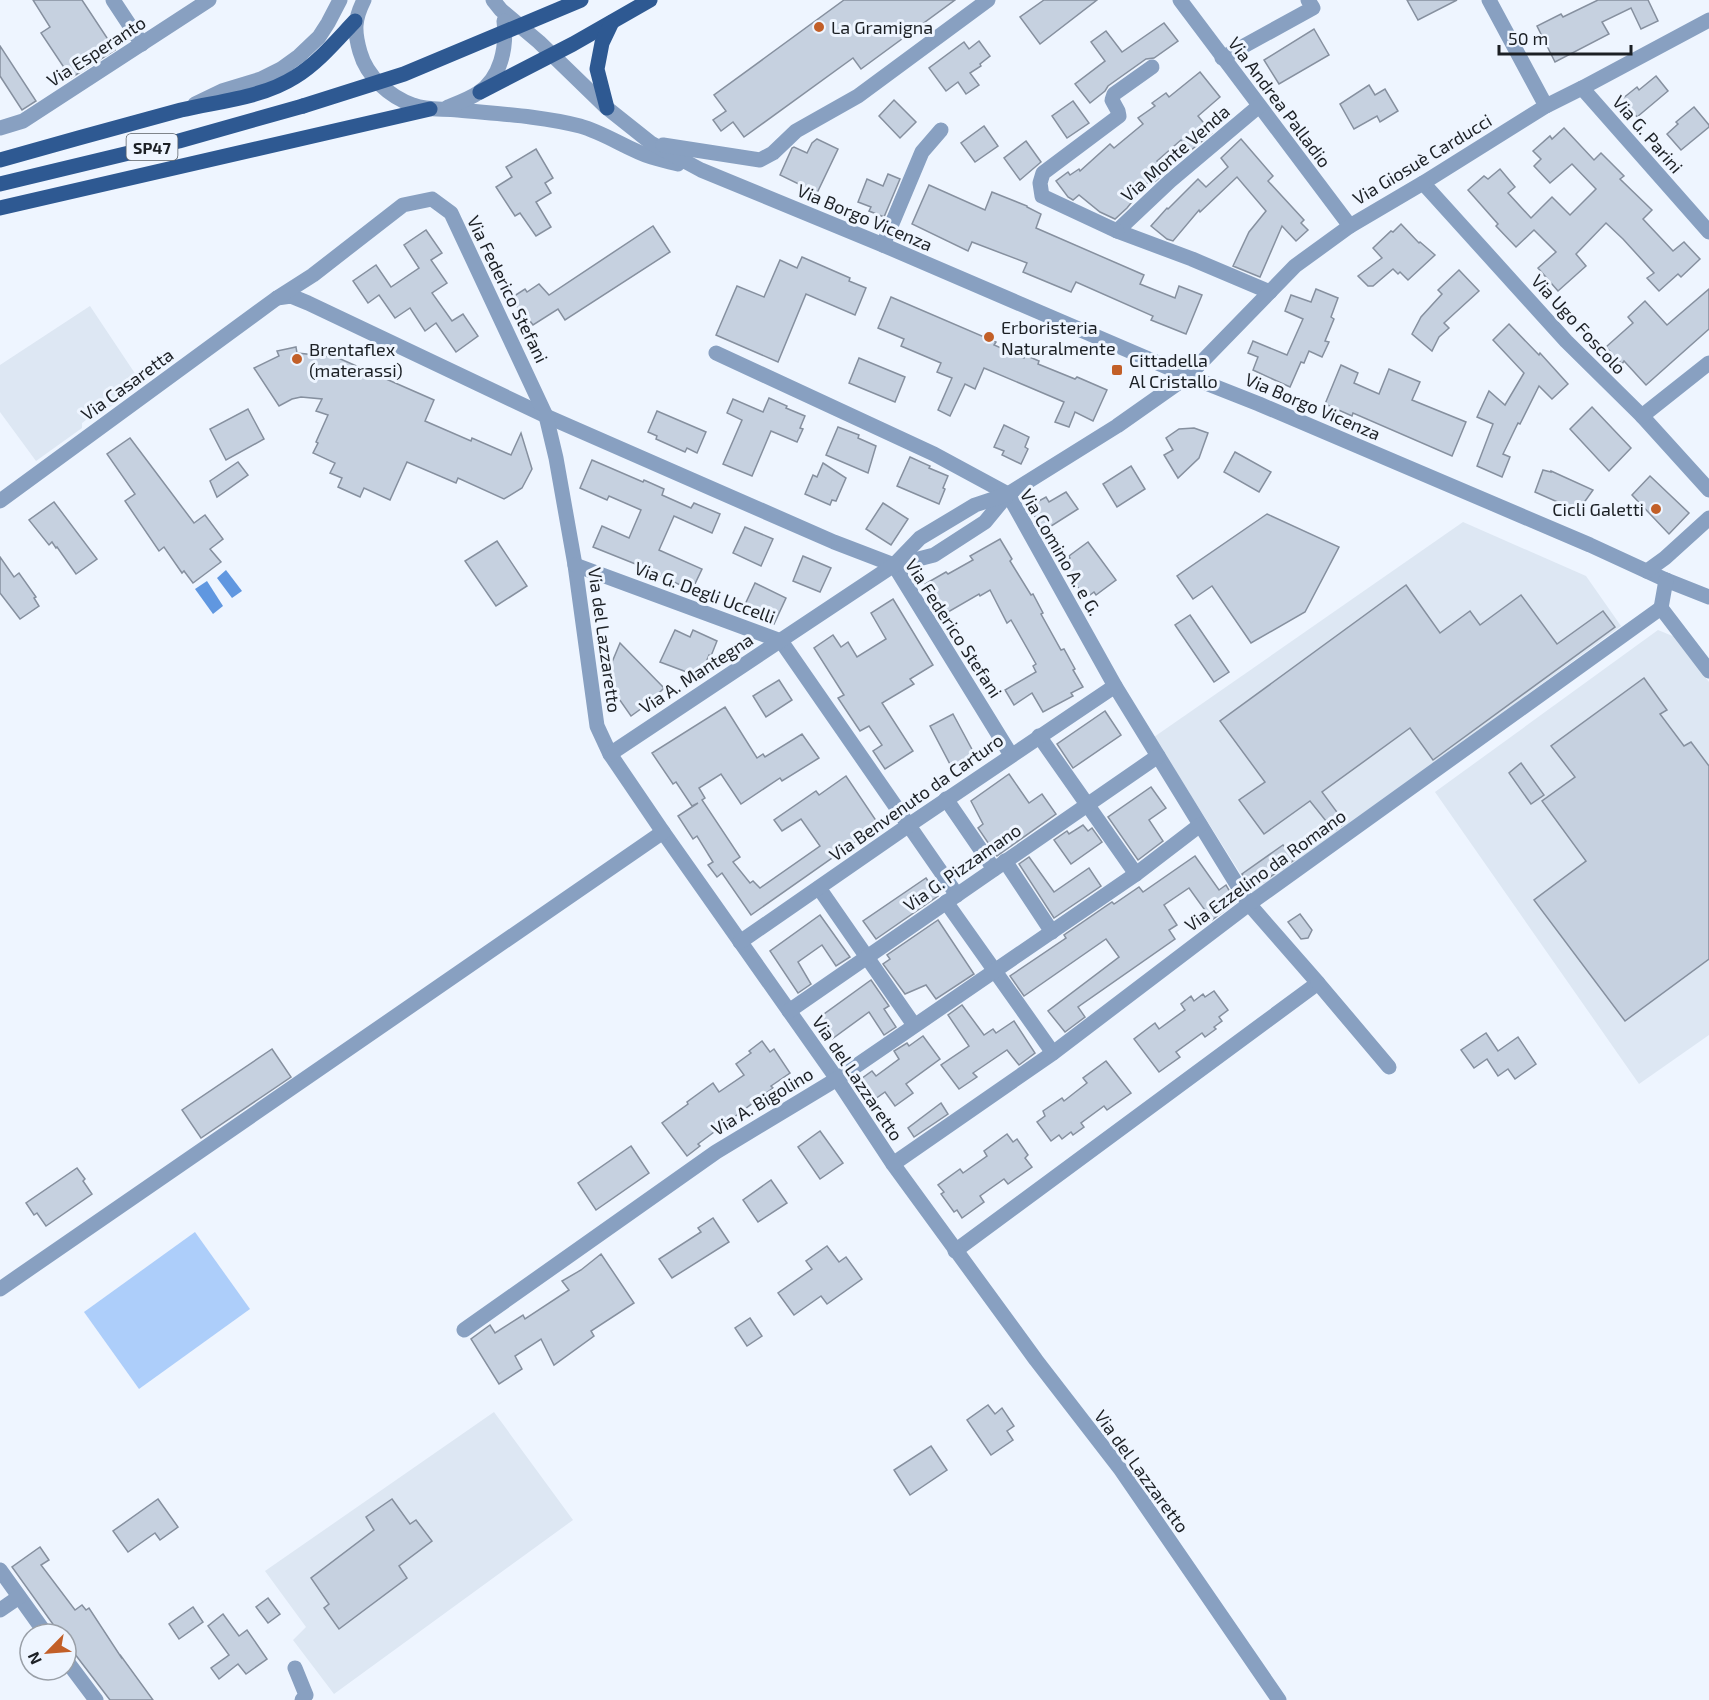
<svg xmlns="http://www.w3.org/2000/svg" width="1709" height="1700" font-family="'Exo 2',sans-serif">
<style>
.built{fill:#dde7f3}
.green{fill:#adcefa}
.water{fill:#6097e0}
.building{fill:#c6d1e0;stroke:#86909f;stroke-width:1.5}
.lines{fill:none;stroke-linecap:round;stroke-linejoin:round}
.minor{stroke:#88a0c1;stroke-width:15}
.major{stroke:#2e5992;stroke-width:15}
.major-bridge{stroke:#2e5992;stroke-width:15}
.poi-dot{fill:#c25f28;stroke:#eef5ff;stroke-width:2}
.labels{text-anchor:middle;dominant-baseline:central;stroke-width:6;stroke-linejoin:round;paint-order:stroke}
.shield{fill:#eef5ff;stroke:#5b6066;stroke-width:1.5}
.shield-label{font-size:16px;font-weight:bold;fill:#1c2025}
.poi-label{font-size:18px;fill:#1c2025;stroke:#eef5ff;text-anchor:start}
.street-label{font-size:18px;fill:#1c2025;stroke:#eef5ff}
</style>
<rect width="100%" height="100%" fill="#eef5ff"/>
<g class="built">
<polygon points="90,306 142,384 95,418 91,416 82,423 82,428 36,461 0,412 0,365"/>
<polygon points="1463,522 1586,576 1621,626 1254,895 1154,737"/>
<polygon points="1658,630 1675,637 1709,682 1709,1035 1639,1084 1435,792"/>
<polygon points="494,1412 573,1520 334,1694 293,1640 306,1627 265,1571"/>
</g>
<polygon class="green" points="195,1232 250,1309 139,1389 84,1312"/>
<g class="water">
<polygon points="226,570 242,591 232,598 217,578"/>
<polygon points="207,581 223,606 213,614 195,589"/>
</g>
<g class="building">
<polygon points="33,0 82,0 115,50 71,78 41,33 50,27"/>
<polygon points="844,0 955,0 861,69 853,58 744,137 733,122 721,131 713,120 726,111 714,95"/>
<polygon points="1044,0 1097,0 1040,44 1020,17"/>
<polygon points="1407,0 1457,0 1418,20"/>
<polygon points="1598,0 1648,0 1658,21 1641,29 1631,8 1602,22 1609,34 1555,62 1537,26 1561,14 1563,17"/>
<polygon points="1164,23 1178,41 1154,58 1146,59 1108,86 1105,91 1090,103 1075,84 1105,61 1091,42 1106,31 1122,52"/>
<polygon points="1314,29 1329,55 1279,84 1264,60"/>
<polygon points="979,41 990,56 980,64 981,66 970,73 979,85 966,94 958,82 946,91 929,68 964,42 969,49"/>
<polygon points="0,46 36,101 22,110 0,76"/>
<polygon points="1200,72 1220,97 1198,116 1212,133 1190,151 1181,140 1157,161 1166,172 1151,185 1148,182 1127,208 1115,219 1100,212 1079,195 1073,200 1068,197 1056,181 1068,172 1070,175 1079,169 1080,171 1110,144 1114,148 1143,124 1138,118 1155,106 1152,103 1166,93 1169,97"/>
<polygon points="1656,76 1668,91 1637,117 1622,99 1637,87 1639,90"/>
<polygon points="1369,85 1375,95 1385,89 1398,111 1380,122 1377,116 1354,129 1340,104"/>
<polygon points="894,100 916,122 900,138 879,116"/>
<polygon points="1073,101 1089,123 1067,138 1052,116"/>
<polygon points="1694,107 1709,125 1709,127 1681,150 1667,134 1678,124 1676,122"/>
<polygon points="984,126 998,146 975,162 961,143"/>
<polygon points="1564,128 1594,160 1601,153 1624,176 1620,179 1652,210 1643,219 1673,251 1684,242 1700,259 1681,277 1678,274 1659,291 1647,278 1654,273 1623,239 1606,223 1576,254 1586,266 1558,291 1538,268 1556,252 1534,230 1516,247 1496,226 1498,224 1468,190 1484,176 1488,179 1500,169 1515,187 1508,193 1531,218 1552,197 1570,215 1596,189 1572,164 1550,183 1534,166 1541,159 1533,151 1550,136 1552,139"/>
<polygon points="817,139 838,149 817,193 780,175 792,148 794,147 807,153 812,143"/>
<polygon points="1241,139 1273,176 1268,181 1304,220 1301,223 1308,230 1296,241 1282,226 1260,277 1233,266 1249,232 1266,211 1237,177 1200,212 1199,210 1173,241 1167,239 1151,226 1167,208 1168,209 1198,179 1206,187 1228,167 1221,158"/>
<polygon points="1026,141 1041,162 1020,180 1004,158"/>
<polygon points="536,149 553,178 545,183 551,193 536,202 551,227 536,236 520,213 515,216 496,187 512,177 506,167"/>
<polygon points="888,174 900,179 884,217 869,211 871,207 858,202 867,179 883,186"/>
<polygon points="929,185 985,210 992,192 1027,206 1027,207 1041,214 1036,228 1144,275 1140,284 1175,298 1179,286 1202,295 1186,334 1151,320 1153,316 1076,282 1071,292 1023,272 1027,263 972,242 968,251 912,224"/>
<polygon points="1401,224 1419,243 1420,242 1435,255 1408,280 1400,272 1398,274 1393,269 1373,286 1368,286 1358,276 1382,258 1373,248 1391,231 1393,232"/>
<polygon points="653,226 670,252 565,320 558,309 533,325 527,317 525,318 511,298 525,289 527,292 539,284 549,295"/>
<polygon points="426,230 442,253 431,260 447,283 432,293 452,321 463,314 478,336 456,352 436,323 425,331 410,308 395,318 379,295 368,303 353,281 376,265 391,287 419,268 404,245"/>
<polygon points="802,257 850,278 849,281 866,288 855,315 806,294 778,362 716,335 737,286 764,297 780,260 797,268"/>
<polygon points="1459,270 1479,291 1444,323 1449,328 1439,337 1432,351 1412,334 1421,317 1442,294 1438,290"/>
<polygon points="1316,289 1338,298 1331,317 1334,319 1325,341 1329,342 1322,357 1309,351 1304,363 1301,362 1290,387 1253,370 1258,357 1248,353 1253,341 1287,355 1303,319 1285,311 1291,295 1311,302"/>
<polygon points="1709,289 1709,329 1646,385 1624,361 1622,364 1606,347 1633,323 1628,317 1645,301 1667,325"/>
<polygon points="891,297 996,342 994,345 1024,358 1025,355 1039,361 1038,364 1075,379 1077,377 1107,390 1093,421 1075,412 1069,427 1055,422 1064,402 984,368 975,389 965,384 950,416 938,410 952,378 937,372 941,363 901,346 904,339 878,328"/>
<polygon points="1509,324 1539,355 1540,353 1568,384 1552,399 1539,386 1520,424 1518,423 1503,454 1510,457 1502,477 1477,466 1493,424 1477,417 1489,391 1505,405 1524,373 1493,340"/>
<polygon points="296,347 297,353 336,357 434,400 425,421 471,441 472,438 511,455 521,433 532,469 522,488 504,499 458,478 456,483 407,462 390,500 364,488 360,497 338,487 342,478 330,473 335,463 313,453 318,443 316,442 328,415 316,411 322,399 301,397 292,399 279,406 254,368 279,356 277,351"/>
<polygon points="859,358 905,377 895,402 849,383"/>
<polygon points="1341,365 1358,373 1354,383 1379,394 1389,369 1420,382 1412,400 1466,422 1452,456 1353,413 1352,416 1325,404"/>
<polygon points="769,398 787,406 786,408 805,416 800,428 803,429 797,442 771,431 752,476 723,464 742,420 727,413 733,399 763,412"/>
<polygon points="1592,407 1631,448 1609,471 1570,429"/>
<polygon points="248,409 264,439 226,460 210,429"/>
<polygon points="657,411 706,432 697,453 687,448 685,452 656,439 657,436 648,432"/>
<polygon points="1004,425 1029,437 1025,447 1028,449 1021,464 1002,455 1004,451 994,447"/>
<polygon points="838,427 859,435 858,438 876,446 868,473 826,455"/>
<polygon points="1194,428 1208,433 1199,458 1178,478 1164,455 1173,450 1166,438 1179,429"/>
<polygon points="130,438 194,523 205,515 223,539 210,549 221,562 193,583 184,571 182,573 164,547 159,551 125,501 135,494 107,454"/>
<polygon points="1235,452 1271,472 1259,492 1224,472"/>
<polygon points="910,457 930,466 929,468 948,476 943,488 945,489 939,504 897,486"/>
<polygon points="592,460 643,482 644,480 664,489 662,495 691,508 694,503 720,514 712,533 674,516 659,550 702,569 692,590 653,573 653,571 593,547 602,526 629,538 641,510 609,496 607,500 580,488"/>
<polygon points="238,462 248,475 217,497 210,481"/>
<polygon points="823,463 846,478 836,501 832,500 830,505 805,494 813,475 817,477"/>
<polygon points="1131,466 1145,489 1117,507 1103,484"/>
<polygon points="1543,470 1551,472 1551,471 1593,490 1578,511 1535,492"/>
<polygon points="1650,476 1689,513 1669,534 1632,495"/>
<polygon points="1066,492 1078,509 1045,530 1028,507 1046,497 1049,502"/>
<polygon points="54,502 97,559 76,574 57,547 56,548 52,542 49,545 29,520"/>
<polygon points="883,503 908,519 891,545 866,529"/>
<polygon points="1267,514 1339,547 1305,612 1251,643 1212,586 1193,599 1177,576"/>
<polygon points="745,527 773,539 761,566 733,553"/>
<polygon points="1000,539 1012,559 1010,561 1031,595 1033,594 1043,613 1041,614 1061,650 1064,649 1075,669 1073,670 1083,687 1071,693 1073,696 1043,712 1032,693 1014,705 1005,690 1036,672 1033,666 1036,664 1011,620 1007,623 990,590 980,596 979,594 943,615 925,584 946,572 948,574 973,560 970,556"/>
<polygon points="497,541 527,586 496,606 465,561"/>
<polygon points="1088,542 1116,580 1096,595 1094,592 1086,598 1061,565 1070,558 1069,556"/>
<polygon points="803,556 831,568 820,592 793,581"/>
<polygon points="0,557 14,577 19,573 36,597 34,598 39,606 20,619 0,593"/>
<polygon points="755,583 786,598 774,624 758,616 757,619 742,611"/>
<polygon points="1406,585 1440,633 1470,611 1480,625 1521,595 1557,644 1603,611 1615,627 1433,760 1410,728 1322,792 1345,823 1334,831 1310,801 1264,834 1239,800 1265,782 1220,721"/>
<polygon points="893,599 933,665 910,679 914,684 882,703 913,751 885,769 873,751 882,745 869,726 860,731 838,698 844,695 814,648 833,635 841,647 848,642 857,657 886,639 871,613"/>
<polygon points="1190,615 1229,672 1214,682 1175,625"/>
<polygon points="675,630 690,637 693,630 717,641 711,656 709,655 700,677 660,662"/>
<polygon points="620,643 664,688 649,703 631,716 605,679"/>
<polygon points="1644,678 1667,710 1660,714 1684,746 1691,742 1709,766 1709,959 1625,1021 1534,900 1586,861 1542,801 1575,777 1551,746"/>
<polygon points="779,680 792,700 766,717 753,696"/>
<polygon points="725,707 757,758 763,754 765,757 802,734 819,758 782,781 780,778 741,804 721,774 699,788 705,798 702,800 740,857 733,862 750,883 753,881 760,888 820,846 801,819 782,831 774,820 816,791 819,795 846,776 879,825 751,915 722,873 717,877 708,865 713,862 697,836 693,839 678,816 698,803 692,806 676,782 673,784 652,753"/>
<polygon points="1105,711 1121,735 1073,768 1057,744"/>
<polygon points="953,714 975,755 952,768 930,726"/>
<polygon points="1521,763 1544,795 1531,804 1509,773"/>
<polygon points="1009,774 1029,803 1042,794 1056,814 997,856 978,828 983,824 971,801"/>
<polygon points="1151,787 1166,808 1149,820 1163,841 1138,860 1108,817"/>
<polygon points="1083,825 1088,831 1092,828 1102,842 1071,864 1054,840 1067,831 1069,834"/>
<polygon points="1283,845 1294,860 1252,890 1242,874"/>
<polygon points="1195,856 1219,890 1226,885 1236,902 1212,920 1189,888 1164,905 1177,925 1169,930 1175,939 1078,1007 1085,1017 1065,1032 1048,1011 1119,957 1106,939 1024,996 1010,976 1066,938 1064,935 1112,902 1114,904 1139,887 1143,892"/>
<polygon points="1029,857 1054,892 1089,868 1101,886 1054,918 1019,864"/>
<polygon points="926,878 938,896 876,939 863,921"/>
<polygon points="1300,914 1312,930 1308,938 1301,939 1288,922"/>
<polygon points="820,915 850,957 836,966 822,945 798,962 811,984 798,993 770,951"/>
<polygon points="938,920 974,974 936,999 926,985 905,994 883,964 890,959 887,955"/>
<polygon points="871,980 889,1006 884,1009 896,1027 884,1035 869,1012 832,1039 817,1019"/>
<polygon points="1214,991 1228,1010 1219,1017 1222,1021 1214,1027 1216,1029 1205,1037 1202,1033 1176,1052 1180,1057 1159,1072 1134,1039 1155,1023 1159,1029 1185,1010 1181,1004 1191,996 1194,1001 1203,994 1205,997"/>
<polygon points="962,1005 984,1035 993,1029 996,1033 1014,1021 1035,1053 1019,1065 1007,1050 973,1073 977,1077 959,1089 941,1065 969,1046 948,1015"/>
<polygon points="1486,1033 1498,1051 1518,1037 1536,1064 1515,1079 1508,1069 1498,1076 1487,1059 1474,1068 1461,1050"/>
<polygon points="923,1036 940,1059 906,1084 913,1093 895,1106 885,1092 868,1104 854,1084 872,1071 876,1076 899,1059 894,1051 907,1043 909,1046"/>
<polygon points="762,1041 770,1052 774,1049 790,1073 771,1086 773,1088 698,1144 700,1146 687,1156 662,1123 688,1104 687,1102 713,1083 719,1092 744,1075 736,1064 751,1053 749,1051"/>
<polygon points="272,1049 291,1077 201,1138 182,1110"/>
<polygon points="1106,1061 1131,1093 1107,1110 1104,1106 1081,1123 1084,1127 1073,1135 1071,1132 1062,1139 1059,1135 1051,1141 1037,1122 1045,1116 1043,1111 1062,1098 1064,1101 1087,1083 1083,1078"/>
<polygon points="941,1103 948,1114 914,1137 908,1128"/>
<polygon points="820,1131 843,1163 820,1179 798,1147"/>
<polygon points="1007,1134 1013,1142 1017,1139 1028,1155 1025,1158 1032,1167 1008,1184 1004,1179 980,1196 984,1202 962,1218 957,1210 954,1212 941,1194 944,1192 938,1185 960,1169 963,1173 987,1156 984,1151"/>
<polygon points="631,1146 649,1173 596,1210 578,1183"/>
<polygon points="77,1168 85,1179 83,1181 92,1194 46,1226 37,1213 34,1215 26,1203"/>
<polygon points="771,1180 787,1203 758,1222 743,1200"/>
<polygon points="713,1218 729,1242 672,1278 659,1259 701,1232 698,1228"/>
<polygon points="827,1246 839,1262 846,1257 862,1279 827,1304 821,1296 794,1315 778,1293 812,1269 806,1261"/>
<polygon points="601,1254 634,1303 591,1331 594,1336 554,1365 541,1339 515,1356 522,1369 499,1384 471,1339 490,1325 495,1333 523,1315 525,1319 569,1290 562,1281 581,1270"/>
<polygon points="750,1318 762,1336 747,1346 735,1328"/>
<polygon points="988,1405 995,1414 1002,1408 1014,1426 1007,1431 1013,1440 991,1455 967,1420"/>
<polygon points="931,1446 947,1470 910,1495 894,1470"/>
<polygon points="158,1499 178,1527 160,1540 155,1533 128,1552 113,1531"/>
<polygon points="392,1499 410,1524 416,1520 432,1541 399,1566 407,1578 339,1629 324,1608 329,1604 311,1578 374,1530 366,1517"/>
<polygon points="40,1547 49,1560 41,1565 75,1610 82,1605 86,1610 89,1608 121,1657 121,1656 153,1700 110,1700 68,1645 66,1642 66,1634 60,1634 12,1567"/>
<polygon points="268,1598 280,1614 268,1623 256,1607"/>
<polygon points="193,1607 203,1622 179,1639 169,1624"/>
<polygon points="223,1614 239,1636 247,1630 267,1659 246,1674 238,1664 219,1679 211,1668 229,1655 208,1626"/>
</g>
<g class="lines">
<g class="minor">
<polyline points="113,0 142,44"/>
<path d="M364,0C354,20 354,31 360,52C367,77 390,97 413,105C428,111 443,108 458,110C499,114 541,116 580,126C605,133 627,149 651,157C660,160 669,162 678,164"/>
<polyline points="493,0 501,10 539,42 607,108 651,143 701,170 883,245 1188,376 1259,404 1590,545 1666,580 1709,597"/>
<polyline points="1180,0 1350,226"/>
<polyline points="1489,0 1546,106"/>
<polyline points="1222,58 1313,8 1308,0"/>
<polyline points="1582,88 1709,232"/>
<polyline points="195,104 222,91 261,79 281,69 299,56 319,37 328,23 340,0"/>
<polyline points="1259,106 1170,181 1117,231 1192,259 1270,292"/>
<path d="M448,107C458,103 469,99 478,93C501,78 507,47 504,21"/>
<polyline points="0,128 23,121 209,0"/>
<polyline points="663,145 760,160 773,153 796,131 858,96 988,0"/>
<polyline points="1423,183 1566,341 1642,416 1709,490"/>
<polyline points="1117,231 1042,196 1040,183 1043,173 1119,116 1118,111 1112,100 1114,94 1152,67"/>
<polyline points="883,245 922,152 941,130"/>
<polyline points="277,298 291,296 308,303 546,416 834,542 894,565 1011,755"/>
<polyline points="716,353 934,454 1008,494 1115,686 1249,904 1318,983 955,1251"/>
<polyline points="1642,416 1709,363"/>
<polyline points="0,501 277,298 313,275 403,205 432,199 451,213 546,416 556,458 575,565 597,726 610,754 663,832 837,1079 893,1164 1036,1360 1121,1470 1279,1700"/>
<polyline points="575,565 781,641 957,895"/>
<polyline points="895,565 934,555 985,522 1008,494"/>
<polyline points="1647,571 1665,558 1709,518"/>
<polyline points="1666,580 1661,608 1709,671"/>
<polyline points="1039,736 1136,874"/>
<polyline points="610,754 894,565 920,538 975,505 1008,494 1117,426 1188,376 1295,266 1350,226 1423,183 1546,106 1582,88 1709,20"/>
<polyline points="946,799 994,869"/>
<polyline points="1005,861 1052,932"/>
<polyline points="819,888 914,1025"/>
<polyline points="946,902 1053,1053"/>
<polyline points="740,942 909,825 1115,686"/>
<polyline points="1318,983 1389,1067"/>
<polyline points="789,1011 1158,756"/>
<polyline points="893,1164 1053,1053 1249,904 1661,608"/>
<polyline points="0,1289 663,832"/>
<polyline points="464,1330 716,1152 837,1079 1136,874 1200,825"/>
<polyline points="0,1570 46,1634"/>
<polyline points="0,1610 19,1597"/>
<polyline points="66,1660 96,1700"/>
<polyline points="295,1668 306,1695 302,1700"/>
</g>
<g class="major">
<polyline points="480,92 573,44 650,0"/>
<polyline points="607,108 597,69 602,43 612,22"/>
<path d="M0,160C60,143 121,126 181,110C219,101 262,98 295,77C318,63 337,40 355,21"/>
<polyline points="0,184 179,141 303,106"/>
<polyline points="0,208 430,109"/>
</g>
<polyline class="major-bridge" points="303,106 404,74 581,0"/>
</g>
<g class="poi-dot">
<circle cx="819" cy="27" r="6"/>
<circle cx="989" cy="337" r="6"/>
<circle cx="297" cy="359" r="6"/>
<rect x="1111" y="364" width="12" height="12" rx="3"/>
<circle cx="1656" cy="509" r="6"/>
</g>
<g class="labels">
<rect class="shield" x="126.5" y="134" width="51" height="26" rx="4.5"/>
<g class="shield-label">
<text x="152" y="147">SP47</text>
</g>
<g class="poi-label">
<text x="831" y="27">La Gramigna</text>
<text x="1001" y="327">Erboristeria<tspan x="1001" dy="21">Naturalmente</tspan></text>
<text x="309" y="349">Brentaflex<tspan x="309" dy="21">(materassi)</tspan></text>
<text x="1129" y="360">Cittadella<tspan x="1129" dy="21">Al Cristallo</tspan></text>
<text x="1644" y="509" text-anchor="end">Cicli Galetti</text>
</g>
<g class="street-label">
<text transform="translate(96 51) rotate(-33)">Via Esperanto</text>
<text transform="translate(1280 102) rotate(53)">Via Andrea Palladio</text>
<text transform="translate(1648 134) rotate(49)">Via G. Parini</text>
<text transform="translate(1175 153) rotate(-41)">Via Monte Venda</text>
<text transform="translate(1422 159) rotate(-31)">Via Giosuè Carducci</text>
<text transform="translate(865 217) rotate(23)">Via Borgo Vicenza</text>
<text transform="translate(508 289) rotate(64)">Via Federico Stefani</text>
<text transform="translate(1579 324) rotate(47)">Via Ugo Foscolo</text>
<text transform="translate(127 384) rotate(-36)">Via Casaretta</text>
<text transform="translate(1313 406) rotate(23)">Via Borgo Vicenza</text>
<text transform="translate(1061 552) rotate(60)">Via Comino A. e G.</text>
<text transform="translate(705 592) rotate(20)">Via G. Degli Uccelli</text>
<text transform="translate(954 628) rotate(57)">Via Federico Stefani</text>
<text transform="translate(605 640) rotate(82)">Via del Lazzaretto</text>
<text transform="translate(696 673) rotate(-33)">Via A. Mantegna</text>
<text transform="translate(916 797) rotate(-35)">Via Benvenuto da Carturo</text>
<text transform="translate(962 867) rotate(-35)">Via G. Pizzamano</text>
<text transform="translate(1265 870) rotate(-36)">Via Ezzelino da Romano</text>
<text transform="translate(858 1078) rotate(56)">Via del Lazzaretto</text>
<text transform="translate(762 1101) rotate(-31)">Via A. Bigolino</text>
<text transform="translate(1142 1471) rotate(54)">Via del Lazzaretto</text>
</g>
</g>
<g transform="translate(48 1652) rotate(245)"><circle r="28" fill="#eef5ff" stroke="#9aa0a8" stroke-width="1.5"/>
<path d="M0-4.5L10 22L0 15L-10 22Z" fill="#c25f28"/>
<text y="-9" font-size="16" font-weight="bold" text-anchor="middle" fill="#1c2025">N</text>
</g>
<path d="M1499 45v9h132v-9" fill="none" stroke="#1c2025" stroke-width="3"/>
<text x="1508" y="45" font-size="18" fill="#1c2025" stroke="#eef5ff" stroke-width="4.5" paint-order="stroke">50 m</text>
</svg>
